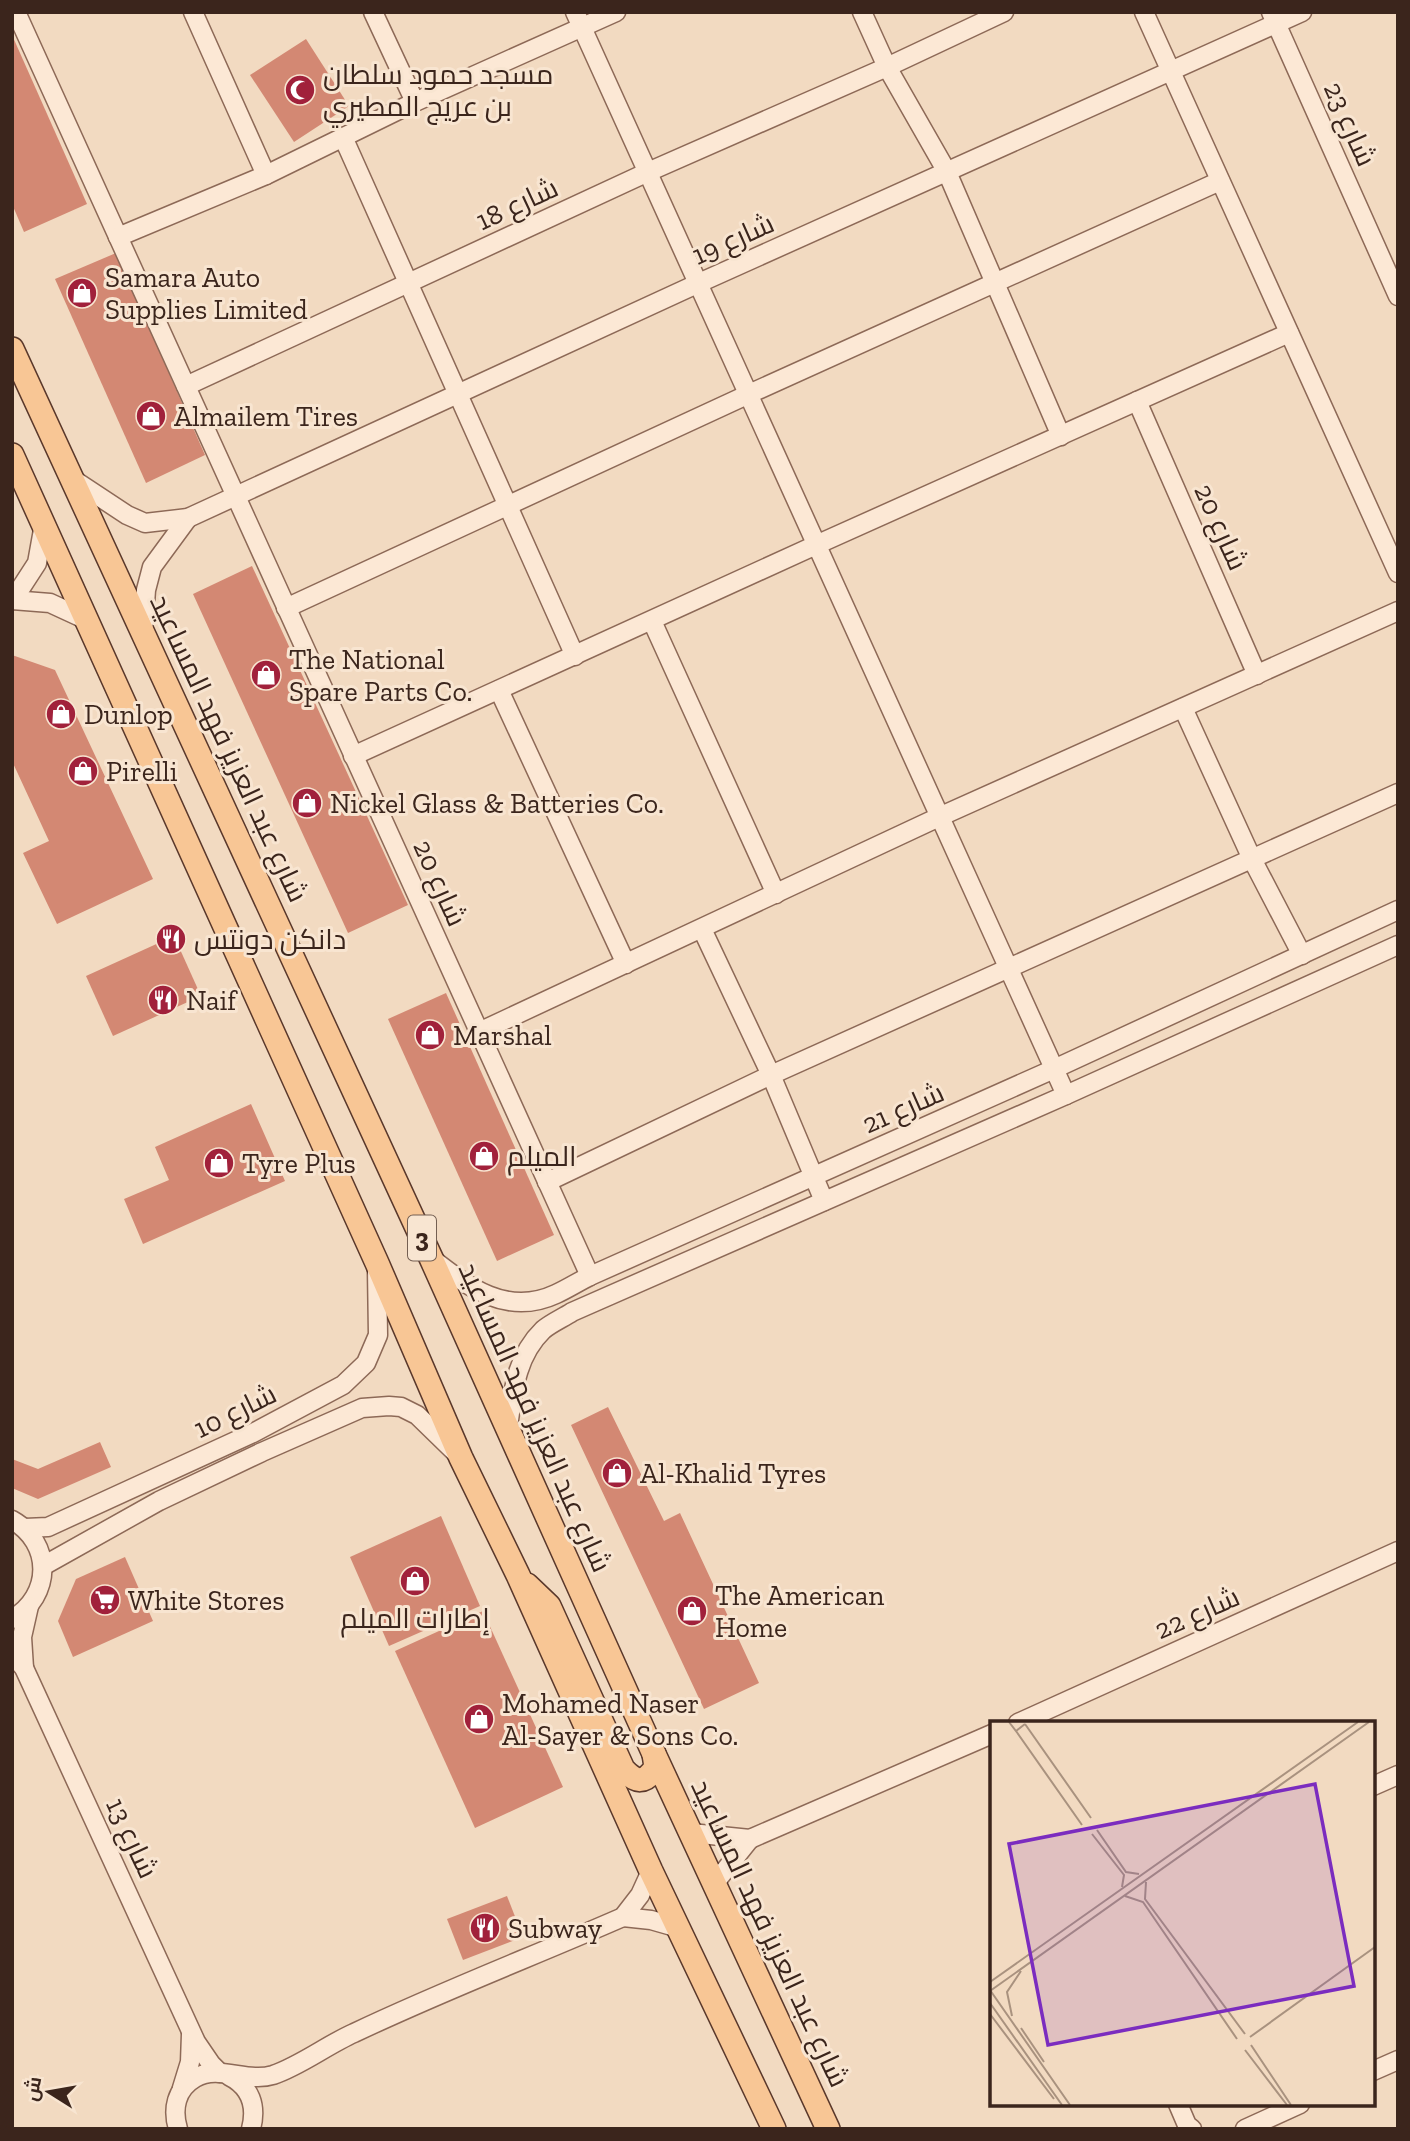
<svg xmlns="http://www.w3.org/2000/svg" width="1410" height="2141" font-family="'Zilla Slab',Cairo,serif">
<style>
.building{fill:#d38873}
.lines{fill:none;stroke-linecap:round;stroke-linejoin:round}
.minor-casing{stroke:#8d6957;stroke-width:21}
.major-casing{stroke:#5a382b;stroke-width:26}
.minor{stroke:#fce8d5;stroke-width:18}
.major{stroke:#f8c695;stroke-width:23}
.labels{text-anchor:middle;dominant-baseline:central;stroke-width:6;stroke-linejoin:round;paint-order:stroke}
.shield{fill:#f8e5d1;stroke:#745f52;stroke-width:2}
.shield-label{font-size:26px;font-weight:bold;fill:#3b251c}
.poi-label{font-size:28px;fill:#3b251c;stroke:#f8e5d1;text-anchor:start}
.street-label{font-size:28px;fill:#3b251c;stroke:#f8e5d1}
.inset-road{fill:none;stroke:#a9927f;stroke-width:2}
.view{fill:#7b2cbf;fill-opacity:0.15;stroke:#7b2cbf;stroke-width:3.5}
.inset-edge{fill:none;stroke:#3b251c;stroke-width:3.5}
</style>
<rect width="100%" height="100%" fill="#f2dac1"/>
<g class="building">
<polygon points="12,35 87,204 24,232 12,204"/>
<polygon points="306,39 349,106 294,142 250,75"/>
<polygon points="116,253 205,455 146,483 55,279"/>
<polygon points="252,566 408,905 348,933 193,594"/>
<polygon points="12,655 55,670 153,879 57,924 23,853 49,841 12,761"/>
<polygon points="174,936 201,996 113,1036 86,976"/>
<polygon points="446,993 554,1235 497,1261 388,1019"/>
<polygon points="251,1104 285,1181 143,1244 124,1199 169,1180 155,1147"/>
<polygon points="608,1407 664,1521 680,1513 759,1683 704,1709 571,1425"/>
<polygon points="100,1442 111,1467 38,1499 12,1488 12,1459 38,1469"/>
<polygon points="441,1516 480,1606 389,1646 350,1557"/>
<polygon points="125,1557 153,1621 73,1657 58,1621 76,1579"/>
<polygon points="483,1611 563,1787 475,1828 395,1651"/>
<polygon points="507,1896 523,1937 463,1960 447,1919"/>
</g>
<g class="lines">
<g class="minor-casing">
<g id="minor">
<polyline points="16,12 590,1276"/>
<polyline points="193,12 266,175"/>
<polyline points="373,12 415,102"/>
<polyline points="575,12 1066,1095"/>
<polyline points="862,12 887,67 947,172 1061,436"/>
<polyline points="1144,12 1398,573"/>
<polyline points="1271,12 1398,296"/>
<polyline points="343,137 575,656"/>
<polyline points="118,237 266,175 415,102 616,12"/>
<polyline points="186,386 648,172 887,67 1004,12"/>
<polyline points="1137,401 1257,675"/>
<polyline points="71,478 127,515 145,523 188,518 699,283 1302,12"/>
<polyline points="12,600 50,603 89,621"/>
<polyline points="13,600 37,563 44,524"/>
<polyline points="286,608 749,394 1220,181"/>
<polyline points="652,621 776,894"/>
<polyline points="143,631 146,590 152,567 188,518"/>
<polyline points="499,690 626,964"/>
<polyline points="1183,708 1252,859 1302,955"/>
<polyline points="353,756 816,545 1289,333"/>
<polyline points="702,929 771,1075 824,1201"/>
<polyline points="479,1032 939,817 1398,611"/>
<polyline points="547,1182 771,1075 1398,793"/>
<path d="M431,1258C468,1287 507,1317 556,1294C567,1289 578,1282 590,1276L1054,1069L1398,910"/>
<path d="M508,1427C513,1392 516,1356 543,1330C551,1323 563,1318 572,1312L1066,1095L1398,945"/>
<path d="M12,1520C53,1543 52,1596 12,1619"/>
<polyline points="25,1528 48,1527 253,1433 343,1385 366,1363 378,1335 377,1270"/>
<polyline points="43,1566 159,1501 262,1452 362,1408 389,1406 401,1407 417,1415 455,1452"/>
<polyline points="12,1654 24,1668 196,2042 211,2064 220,2073"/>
<polyline points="24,1668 22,1637 29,1606"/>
<polyline points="1018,1723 1398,1551"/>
<polyline points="1373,1786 1398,1775"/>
<polyline points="691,1833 750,1839 992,1734"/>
<polyline points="714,1884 750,1839"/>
<polyline points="623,1917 651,1920 679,1928"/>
<polyline points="1373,2071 1398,2060"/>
<path d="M229,2076C251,2087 257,2106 251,2129"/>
<polyline points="182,2088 190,2062 191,2034"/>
<polyline points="1178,2104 1187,2125 1192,2129"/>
<path d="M178,2129C172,2109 176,2089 195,2078C218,2064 247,2083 273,2075C300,2066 327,2045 354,2033C442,1991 534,1956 623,1917L640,1895L651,1871"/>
<polyline points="1245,2129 1300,2104"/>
</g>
</g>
<g class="major-casing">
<g id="major">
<polyline points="12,349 431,1258 654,1754 828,2129"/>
<polyline points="12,455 377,1263 461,1458 518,1575 651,1871 774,2129"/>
<path d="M527,1585L549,1606L623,1769C636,1783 645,1784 656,1767L654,1754"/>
</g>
</g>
<use href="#minor" class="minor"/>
<use href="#major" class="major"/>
</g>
<defs>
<g id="mosque-disc" transform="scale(1.575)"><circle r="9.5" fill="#a1213b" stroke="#f8e5d1"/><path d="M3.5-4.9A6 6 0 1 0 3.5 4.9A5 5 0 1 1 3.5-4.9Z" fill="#fff"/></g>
<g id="shop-disc" transform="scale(1.575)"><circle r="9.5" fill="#a1213b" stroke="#f8e5d1"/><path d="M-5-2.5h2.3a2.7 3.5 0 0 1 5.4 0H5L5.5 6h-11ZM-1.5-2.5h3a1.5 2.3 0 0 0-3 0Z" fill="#fff"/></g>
<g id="restaurant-disc" transform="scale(1.575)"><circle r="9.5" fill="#a1213b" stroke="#f8e5d1"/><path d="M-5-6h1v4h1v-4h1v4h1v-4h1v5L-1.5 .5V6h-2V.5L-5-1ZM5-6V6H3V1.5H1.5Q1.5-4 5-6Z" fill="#fff"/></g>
<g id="supermarket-disc" transform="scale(1.575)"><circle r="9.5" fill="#a1213b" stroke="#f8e5d1"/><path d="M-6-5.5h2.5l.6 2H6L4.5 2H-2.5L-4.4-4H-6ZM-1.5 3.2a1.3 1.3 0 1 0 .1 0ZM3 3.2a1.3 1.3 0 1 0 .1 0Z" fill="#fff"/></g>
</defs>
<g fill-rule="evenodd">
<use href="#mosque-disc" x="300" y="90"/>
<use href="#shop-disc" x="82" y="293"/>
<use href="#shop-disc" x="151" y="416"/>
<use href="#shop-disc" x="266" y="675"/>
<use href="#shop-disc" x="61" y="714"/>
<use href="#shop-disc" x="83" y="771"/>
<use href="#shop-disc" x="307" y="803"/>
<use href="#restaurant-disc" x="171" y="939"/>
<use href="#restaurant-disc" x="163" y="1000"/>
<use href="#shop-disc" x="430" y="1035"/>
<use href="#shop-disc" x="484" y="1156"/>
<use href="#shop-disc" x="219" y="1163"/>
<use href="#shop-disc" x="617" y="1473"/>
<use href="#shop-disc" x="415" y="1581"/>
<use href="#supermarket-disc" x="105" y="1600"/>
<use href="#shop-disc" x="692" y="1611"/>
<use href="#shop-disc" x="479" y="1719"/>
<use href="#restaurant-disc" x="485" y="1928"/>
</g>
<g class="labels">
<rect class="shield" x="408" y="1215.5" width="28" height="45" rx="5"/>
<g class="shield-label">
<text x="422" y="1238">3</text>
</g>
<g class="poi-label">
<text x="323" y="74">مسجد حمود سلطان<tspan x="323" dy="32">بن عريج المطيري</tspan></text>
<text x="105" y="277">Samara Auto<tspan x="105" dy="32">Supplies Limited</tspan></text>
<text x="174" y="416">Almailem Tires</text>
<text x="289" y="659">The National<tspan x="289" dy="32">Spare Parts Co.</tspan></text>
<text x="84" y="714">Dunlop</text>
<text x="106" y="771">Pirelli</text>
<text x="330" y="803">Nickel Glass &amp; Batteries Co.</text>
<text x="194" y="939">دانكن دونتس</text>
<text x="186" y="1000">Naif</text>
<text x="453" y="1035">Marshal</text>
<text x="507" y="1156">الميلم</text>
<text x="242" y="1163">Tyre Plus</text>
<text x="640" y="1473">Al-Khalid Tyres</text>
<text x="715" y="1595">The American<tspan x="715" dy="32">Home</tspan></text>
<text x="128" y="1600">White Stores</text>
<text x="415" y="1618" text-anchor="middle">إطارات الميلم</text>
<text x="502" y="1703">Mohamed Naser<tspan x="502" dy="32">Al-Sayer &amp; Sons Co.</tspan></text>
<text x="508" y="1928">Subway</text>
</g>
<g class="street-label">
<text transform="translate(1350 124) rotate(66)">شارع 23</text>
<text transform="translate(517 204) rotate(-25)">شارع 18</text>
<text transform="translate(733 239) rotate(-24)">شارع 19</text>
<text transform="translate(1221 527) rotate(66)">شارع 20</text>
<text transform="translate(229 748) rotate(65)">شارع عبد العزيز فهد المساعيد</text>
<text transform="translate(440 883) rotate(66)">شارع 20</text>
<text transform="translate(903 1108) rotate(-24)">شارع 21</text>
<text transform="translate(235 1411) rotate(-26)">شارع 10</text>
<text transform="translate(535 1417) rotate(66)">شارع عبد العزيز فهد المساعيد</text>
<text transform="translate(1197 1613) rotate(-24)">شارع 22</text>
<text transform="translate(132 1838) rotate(65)">شارع 13</text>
<text transform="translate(770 1933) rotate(65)">شارع عبد العزيز فهد المساعيد</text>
</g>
</g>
<g transform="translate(990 1721)">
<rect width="385" height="385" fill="#f2dac1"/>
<path class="inset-road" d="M19,1L26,10L35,3M35,3L101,97M26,10L92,104M107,109L136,151L149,153M102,113L134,154L132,166M156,161L155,178L255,313M135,175L153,181L247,318M0,261L368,1M0,269L80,384M0,270L379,1M0,282L72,384M0,293L64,378M22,295L17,271L31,250M31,307L54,341M260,316L385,226M261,324L301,384M255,329L297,384"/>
<path class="view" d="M325,63L364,265L58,324L19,123Z"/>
<rect width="385" height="385" class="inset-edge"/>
</g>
<rect width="1410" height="2141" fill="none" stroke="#3b251c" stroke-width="28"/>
<g transform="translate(49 2092) rotate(281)" stroke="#f8e5d1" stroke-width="5" paint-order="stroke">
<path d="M0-5L12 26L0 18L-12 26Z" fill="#3b251c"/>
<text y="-10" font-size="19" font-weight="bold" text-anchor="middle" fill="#3b251c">ش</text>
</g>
</svg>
